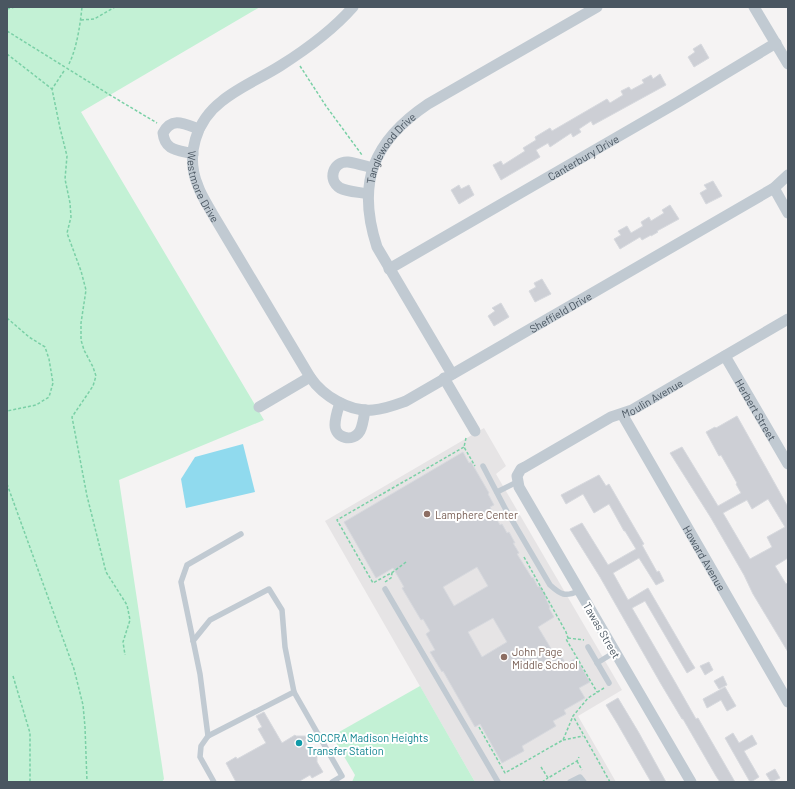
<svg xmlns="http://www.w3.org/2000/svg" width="795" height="789" font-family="Barlow,sans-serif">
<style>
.education{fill:#e6e4e5}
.green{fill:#c3f1d5}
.water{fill:#90daee}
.building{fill:#cdcfd5;stroke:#d7d9de;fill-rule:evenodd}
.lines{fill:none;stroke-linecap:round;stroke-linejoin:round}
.path{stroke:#7ad0a6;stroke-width:1.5;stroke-dasharray:3 2;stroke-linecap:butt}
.lane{stroke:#c1cad2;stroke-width:5.5}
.street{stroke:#c1cad2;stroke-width:11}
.education-dot{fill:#8d6e63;stroke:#fff;stroke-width:1.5}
.culture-dot{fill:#0f9aa8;stroke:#fff;stroke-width:1.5}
.labels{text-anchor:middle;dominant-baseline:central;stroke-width:4;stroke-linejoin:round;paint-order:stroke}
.street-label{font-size:11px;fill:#4a5661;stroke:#fff}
.education-label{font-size:11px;fill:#785e54;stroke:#fff;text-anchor:start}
.culture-label{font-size:11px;fill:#0d838f;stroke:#fff;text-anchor:start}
</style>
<rect width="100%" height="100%" fill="#f5f3f3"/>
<polygon class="education" points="484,428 506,466 496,474 622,690 578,716 616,782 475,782 325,521"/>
<g class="green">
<polygon points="7,7 260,7 81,112 264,420 119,480 164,779 162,782 7,782"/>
<polygon points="420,686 475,782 352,782 355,775 332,736"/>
</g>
<polygon class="water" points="243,444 255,492 186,508 181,479 195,457"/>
<g class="building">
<polygon points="701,44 709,58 694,67 688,57 695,52 693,49"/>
<polygon points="660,74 666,85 593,125 591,121 579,129 581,132 573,137 571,133 550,147 548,143 536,150 540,157 501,180 493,165 501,161 503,165 525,151 523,148 536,140 535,137 550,128 552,131 607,99 610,103 623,95 621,91 629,87 631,90 644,83 642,80 651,75 653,79"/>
<polygon points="713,181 722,196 706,204 700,193 707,189 704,185"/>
<polygon points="459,185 461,189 469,185 474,195 459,204 451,190"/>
<polygon points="670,205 679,219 657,231 658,232 651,236 651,235 642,240 640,237 620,249 614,239 621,235 618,231 627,226 631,233 643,226 641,222 649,217 651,221 664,213 662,210"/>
<polygon points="542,279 551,294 535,302 529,291 536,287 534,283"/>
<polygon points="501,303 509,317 494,326 488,316 495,311 492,308"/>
<path d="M737,416L788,507V558L775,566L786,584L788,582V652L753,594L744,575L711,518L670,453L682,447L718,506L741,493L736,484L737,483L721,455L719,456L706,432L715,427L716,428ZM768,499L785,527L767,537L772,547L750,559L723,513L747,500L752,509Z"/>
<path d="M463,452L469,463L471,462L489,493L488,494L494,505L490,507L500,525L502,524L507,533L509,532L515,543H513L519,553L517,554L532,578L533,577L538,587L540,586L546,596L545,597L550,607L549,608L554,617L538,627L553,652L557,649L566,664L576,658L590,682L579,688L585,698L564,710L566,714L553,721L556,726L522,746L524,751L502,763L480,724L475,727L443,671L442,672L430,652L435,650L426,634L430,631L423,619L421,620L402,588L404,587L393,568L376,578L344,522ZM477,567L488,586L454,606L443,587ZM493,618L507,642L482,657L468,632Z"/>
<polygon points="599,475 606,486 609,484 644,544 642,545 657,572 659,571 664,581 656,585 639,558 613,573 628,600 648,588 690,660 695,668 687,673 645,601 632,608 675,682 696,719 698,718 735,782 720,782 716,776 683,719 682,719 661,684 600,577 570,529 582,523 608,565 636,549 625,531 624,531 609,504 594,513 583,494 566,504 561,495"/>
<polygon points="709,662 713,670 705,675 700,666"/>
<polygon points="723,676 727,685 719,689 714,681"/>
<polygon points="725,687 736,706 727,711 721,700 707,708 703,699"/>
<polygon points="618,698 639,733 666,782 651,782 617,723 606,705"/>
<polygon points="264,712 282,743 295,735 296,736 306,736 308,740 306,743 312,753 317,755 317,762 323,772 312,778 310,775 298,782 236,782 226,763 236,757 237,759 266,743 258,729 262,727 256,716"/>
<polygon points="733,733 739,743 752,735 757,744 744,751 759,777 751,782 750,782 725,738"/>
<polygon points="775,769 780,778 771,782 766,774"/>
</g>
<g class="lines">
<g class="path">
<polyline points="7,9 15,7"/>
<polyline points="81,20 94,19 115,7"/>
<polyline points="7,31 110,95 157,123"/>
<polyline points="7,54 52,89"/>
<path d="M69,64C77,47 80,26 82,7"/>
<polyline points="300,66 326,106 362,155"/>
<polyline points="64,71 52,89 60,128 67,156 65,179 70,203 71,217 67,233 81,271 86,290 81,323 81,340 84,350 93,367 96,376 93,386 72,417 87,496 106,572 127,605 130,620 123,642 125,655"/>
<polyline points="7,318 29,337 45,347 49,359 53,383 49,397 36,405 7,411"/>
<polyline points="466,438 464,447 475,466"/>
<polyline points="7,484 74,669 83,705 85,727 87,782"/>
<polyline points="524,557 566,632 568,638 566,639 597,692"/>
<polyline points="406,562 393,572 373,583 337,520 464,447"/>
<polyline points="385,582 391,578 392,573"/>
<polyline points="568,638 584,640"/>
<polyline points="13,676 30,733 30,782"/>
<polyline points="604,688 588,698 573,716 610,782"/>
<polyline points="479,727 505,773 563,740 573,716"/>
<polyline points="563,740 583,736"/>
<polyline points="577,761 582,770"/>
<polyline points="541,767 548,778 577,761 579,757"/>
<polyline points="542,782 548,778"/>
</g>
<g class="lane">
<path d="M483,466L506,510L550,585C561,595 565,597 579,591"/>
<polyline points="497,492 517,482"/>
<polyline points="385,589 498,782"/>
<polyline points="193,641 210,620 269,589 282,610 285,647 294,692"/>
<polyline points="588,647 609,683"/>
<polyline points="597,663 615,652"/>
<polyline points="208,736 200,674 181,582 187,565 241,534"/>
<polyline points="214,782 200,757 201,746 208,736 294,692 342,776 332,782"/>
<polyline points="570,782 580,777 584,782"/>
</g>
<g class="street">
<path id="s1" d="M353,7C332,31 307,49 280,66C261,78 239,87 222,101C196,121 185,155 198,186C201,195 207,204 212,213L310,377C323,396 349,412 373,410C385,409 395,405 406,401L774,188L788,175"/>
<polyline points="754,7 788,64"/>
<path d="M193,154C178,150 165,151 163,133C172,116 185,124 199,129"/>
<polyline points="774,188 788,213"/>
<path d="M368,194C359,192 348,192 340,188C327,180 333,161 348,162C356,163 365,166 373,168"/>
<path id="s2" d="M389,269L678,102L776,43"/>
<path id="s3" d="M725,356L788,464"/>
<path id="s4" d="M452,374L377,247C356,183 373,141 428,104L597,7"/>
<polyline points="444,378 475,431"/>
<path d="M340,403C338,409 335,417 335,425C335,438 353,443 360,431C363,425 364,416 365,410"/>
<polyline points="259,407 310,377"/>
<path id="s5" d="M622,414L788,702"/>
<path id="s6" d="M691,782L519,487L517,476L521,469L525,467L611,417L632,410L788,319"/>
</g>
</g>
<g class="education-dot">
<circle cx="427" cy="514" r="4"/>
<circle cx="504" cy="657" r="4"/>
</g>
<circle class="culture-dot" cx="299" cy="743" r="4"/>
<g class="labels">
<g class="street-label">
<text stroke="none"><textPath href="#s4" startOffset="254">Tanglewood Drive</textPath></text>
<text stroke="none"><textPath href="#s2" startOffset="224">Canterbury Drive</textPath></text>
<text stroke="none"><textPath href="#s1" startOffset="259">Westmore Drive</textPath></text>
<text stroke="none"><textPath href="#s1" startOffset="765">Sheffield Drive</textPath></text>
<text stroke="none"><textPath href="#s6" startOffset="510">Moulin Avenue</textPath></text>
<text stroke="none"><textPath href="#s3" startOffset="62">Herbert Street</textPath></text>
<text stroke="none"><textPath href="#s5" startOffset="166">Howard Avenue</textPath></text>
<text transform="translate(602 630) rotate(60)">Tawas Street</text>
</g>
<g class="education-label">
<text x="435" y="514">Lamphere Center</text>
<text x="512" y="651">John Page<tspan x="512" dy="13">Middle School</tspan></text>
</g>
<g class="culture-label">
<text x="307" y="737">SOCCRA Madison Heights<tspan x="307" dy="13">Transfer Station</tspan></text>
</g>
</g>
<rect width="795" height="789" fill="none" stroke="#4a5661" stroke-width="16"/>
</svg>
